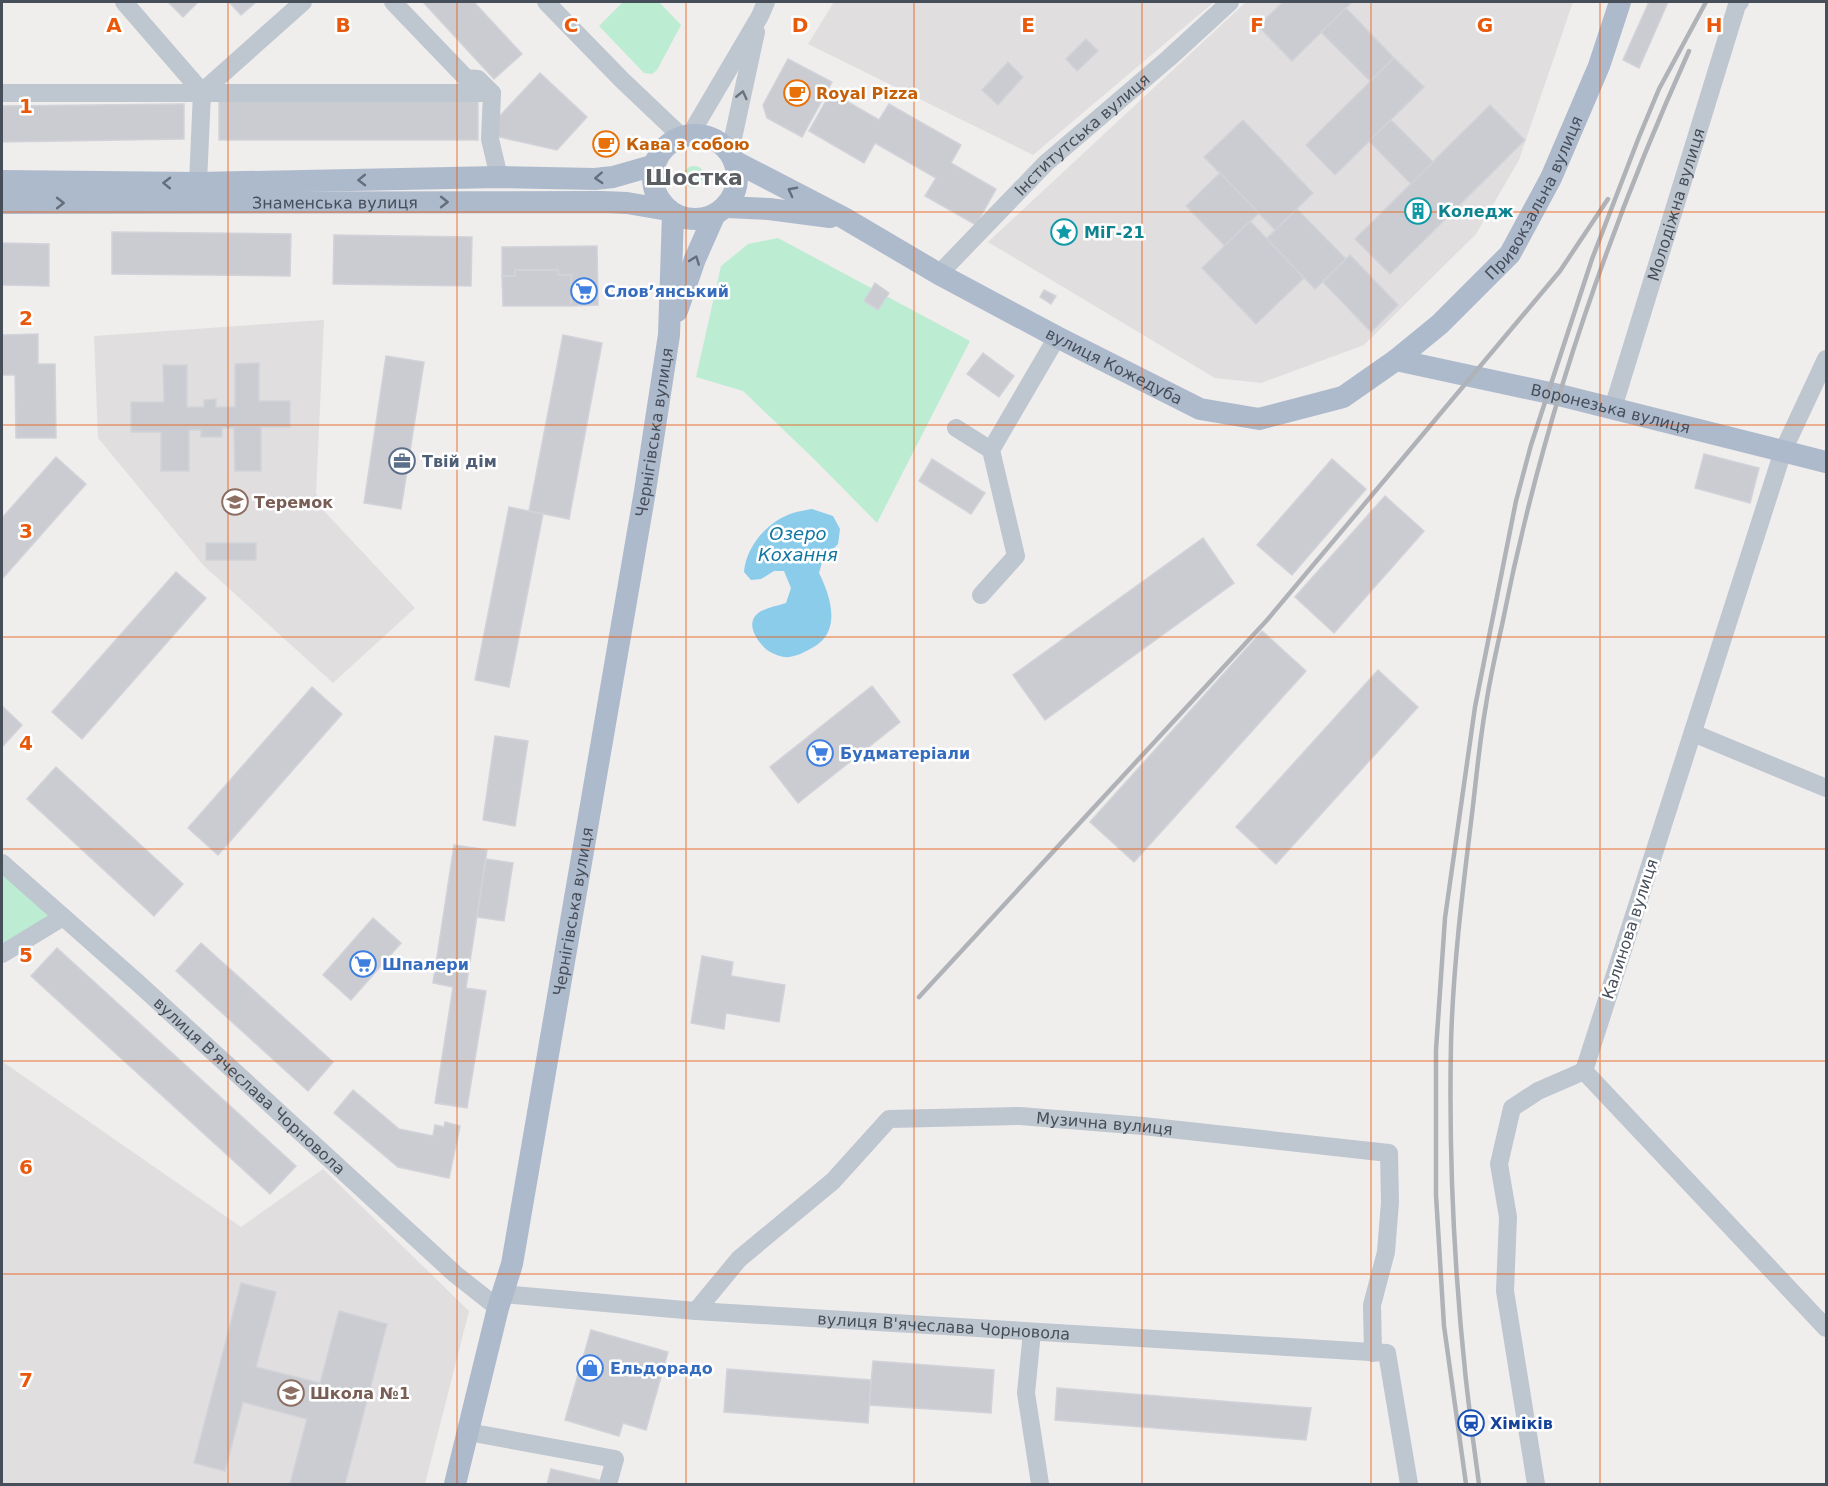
<svg xmlns="http://www.w3.org/2000/svg" width="1828" height="1486" font-family="'DejaVu Sans',sans-serif">
<style>
.education{fill:#e1dedf}
.green{fill:#bcedd3}
.water{fill:#8acce9}
.building{fill:#caccd2;stroke:#d1d3d9;stroke-width:1.5}
.lines{fill:none;stroke-linecap:round;stroke-linejoin:round}
.minor{stroke:#bec6cf;stroke-width:18}
.major{stroke:#adbacc;stroke-width:22}
.rail{stroke:#afb2b7;stroke-width:4.5}
.oneway{stroke:#6a727d}
.oneway2{stroke:#656e7c}
.grid{fill:none;stroke:#e8590c;stroke-width:1.5;stroke-opacity:0.55}
.labels{text-anchor:middle;dominant-baseline:central;stroke-width:5;stroke-linejoin:round;paint-order:stroke}
.food-label{font-size:16px;font-weight:bold;fill:#c56008;stroke:#fff;text-anchor:start}
.street-label{font-size:16px;fill:#464e5a;stroke:#fff}
.culture-label{font-size:16px;font-weight:bold;fill:#0d838f;stroke:#fff;text-anchor:start}
.shop-label{font-size:16px;font-weight:bold;fill:#366cbe;stroke:#fff;text-anchor:start}
.service-label{font-size:16px;font-weight:bold;fill:#4e5e75;stroke:#fff;text-anchor:start}
.education-label{font-size:16px;font-weight:bold;fill:#785e54;stroke:#fff;text-anchor:start}
.transit-label{font-size:16px;font-weight:bold;fill:#164399;stroke:#fff;text-anchor:start}
.water-label{font-size:18px;font-style:italic;fill:#1076a2;stroke:#fff}
.district-label{font-size:22px;font-weight:bold;fill:#5a5d62;stroke:#fff}
.grid-label{font-size:20px;text-anchor:middle;font-weight:bold;fill:#e8590c;stroke:#fff;stroke-width:5;stroke-linejoin:round;paint-order:stroke}
</style>
<rect width="100%" height="100%" fill="#f0eded"/>
<g class="education">
<polygon points="834,2 1214,2 1033,155 808,44"/>
<polygon points="1246,2 1573,2 1519,160 1476,234 1364,345 1261,383 1215,378 988,242"/>
<polygon points="324,320 316,493 324,511 415,608 333,683 203,565 98,438 94,336"/>
<polygon points="3,1062 241,1227 323,1169 469,1311 425,1484 2,1484 2,1064"/>
</g>
<g class="green">
<polygon points="623,2 659,2 681,25 657,70 652,74 644,73 599,26"/>
<circle cx="694" cy="177" r="11"/>
<polygon points="778,238 970,341 877,523 816,461 743,391 696,377 721,266 748,244"/>
<polygon points="2,862 63,917 2,954"/>
</g>
<path class="water" d="M812,509L833,516L840,529L838,544L823,559L819,573C832,599 842,634 810,649C803,653 793,658 784,657C779,656 771,653 767,650C758,642 746,626 756,615C763,608 777,606 786,603L791,588L784,571H774L761,579L751,580L744,572C746,546 768,521 793,513C799,511 806,510 812,509Z"/>
<g class="building">
<polygon points="168,2 198,2 183,17"/>
<polygon points="229,2 256,2 241,15"/>
<polygon points="423,2 474,2 522,54 494,79"/>
<polygon points="1283,2 1352,2 1292,61 1258,26"/>
<polygon points="1649,2 1668,2 1639,68 1623,60"/>
<polygon points="1346,8 1394,58 1370,81 1321,32"/>
<polygon points="1086,39 1098,51 1077,71 1066,59"/>
<polygon points="1394,58 1424,87 1335,175 1306,145"/>
<polygon points="788,59 832,82 802,137 767,118 763,105"/>
<polygon points="1008,62 1023,77 998,105 982,90"/>
<polygon points="540,73 587,117 557,150 495,136 495,121"/>
<polygon points="831,92 879,120 889,104 961,145 951,163 996,189 976,225 925,196 936,178 875,143 864,163 809,131"/>
<polygon points="478,100 478,140 219,140 219,101"/>
<polygon points="184,104 184,139 2,142 2,106"/>
<polygon points="1490,105 1525,140 1390,274 1355,239"/>
<polygon points="1243,120 1313,193 1275,230 1204,157"/>
<polygon points="1391,120 1433,162 1411,184 1369,141"/>
<polygon points="1220,173 1259,213 1225,246 1186,206"/>
<polygon points="1297,209 1346,259 1315,289 1266,239"/>
<polygon points="1250,221 1304,278 1256,324 1202,268"/>
<polygon points="112,232 291,234 290,276 112,274"/>
<polygon points="334,235 472,237 471,286 333,284"/>
<polygon points="2,243 49,244 49,286 2,285"/>
<polygon points="597,246 598,305 571,306 571,275 558,275 558,270 515,270 515,276 502,276 502,247"/>
<polygon points="1350,255 1398,305 1371,332 1323,282"/>
<polygon points="515,270 558,270 558,275 571,275 571,306 503,306 502,276 515,276"/>
<polygon points="875,283 889,293 878,310 864,301"/>
<polygon points="1044,290 1056,296 1051,304 1040,297"/>
<polygon points="38,334 38,364 55,364 56,438 16,438 15,375 2,375 2,335"/>
<polygon points="563,335 602,343 569,519 529,511"/>
<polygon points="983,353 1014,376 999,397 967,374"/>
<polygon points="386,356 424,362 401,509 364,503"/>
<polygon points="259,363 259,401 290,401 290,427 261,427 261,471 235,471 234,428 222,428 222,437 201,437 201,430 189,430 189,471 161,471 161,432 131,432 131,402 164,402 163,365 187,365 187,407 204,407 204,400 216,399 216,407 235,407 235,364"/>
<polygon points="1704,454 1759,468 1750,503 1695,488"/>
<polygon points="56,457 86,484 2,579 2,518"/>
<polygon points="932,459 985,493 971,514 919,481"/>
<polygon points="1332,459 1366,489 1292,575 1257,545"/>
<polygon points="1385,496 1424,531 1334,633 1295,597"/>
<polygon points="509,507 543,514 509,687 475,680"/>
<polygon points="1203,538 1234,583 1045,720 1013,675"/>
<rect x="206" y="543" width="50" height="17"/>
<polygon points="176,572 206,598 82,739 52,712"/>
<polygon points="1262,631 1306,671 1134,862 1090,822"/>
<polygon points="1378,670 1418,707 1276,864 1236,827"/>
<polygon points="872,686 900,722 798,803 770,767"/>
<polygon points="312,687 342,714 218,855 188,828"/>
<polygon points="2,706 22,725 2,747"/>
<polygon points="495,736 528,741 515,826 483,820"/>
<polygon points="56,767 183,884 154,916 27,799"/>
<polygon points="454,845 487,850 466,988 486,991 467,1108 435,1103 453,987 433,983"/>
<polygon points="486,859 513,863 504,921 477,917"/>
<polygon points="373,918 401,943 351,1000 323,975"/>
<polygon points="201,943 333,1062 308,1091 176,971"/>
<polygon points="57,948 296,1166 270,1194 31,976"/>
<polygon points="702,956 733,962 731,976 785,985 779,1022 726,1013 724,1029 691,1023"/>
<polygon points="353,1090 399,1129 433,1136 435,1125 444,1127 445,1122 460,1126 449,1178 398,1167 334,1113"/>
<polygon points="241,1283 276,1292 256,1367 320,1383 339,1311 387,1324 345,1484 290,1484 307,1419 243,1402 225,1471 194,1463"/>
<polygon points="591,1330 668,1352 646,1430 623,1423 619,1436 565,1420"/>
<polygon points="873,1361 994,1370 991,1413 869,1405"/>
<polygon points="727,1369 871,1380 868,1423 724,1412"/>
<polygon points="1057,1388 1311,1408 1306,1440 1055,1420"/>
<polygon points="551,1469 599,1480 598,1484 547,1484"/>
</g>
<g class="lines">
<g class="minor">
<polyline points="124,2 202,92 198,183"/>
<polyline points="393,2 466,78 478,79 492,93 490,139 499,177"/>
<polyline points="546,2 622,80 682,137"/>
<polyline points="202,92 303,2"/>
<polyline points="2,93 492,93"/>
<polyline points="690,135 760,16 766,2"/>
<polyline points="730,152 756,32"/>
<path id="s1" d="M939,274L1046,163L1169,58L1230,2"/>
<polyline points="1826,359 1783,451 1584,1071 1826,1328"/>
<path id="s2" d="M1613,408L1737,5L1740,2"/>
<polyline points="956,428 991,450 1057,337"/>
<polyline points="981,595 1016,556 991,450"/>
<polyline points="1693,733 1826,788"/>
<path id="s3" d="M2,863L138,983L455,1274L498,1308"/>
<polyline points="2,954 63,917"/>
<path id="s4" d="M503,1294L696,1311L1387,1353L1409,1484"/>
<path id="s5" d="M696,1311L739,1259L833,1181L889,1119L1020,1116L1143,1126L1389,1153L1390,1202L1386,1252L1372,1305L1373,1353"/>
<polyline points="1032,1332 1026,1393 1040,1484"/>
<polyline points="468,1432 615,1459 608,1484"/>
<polyline points="1536,1484 1505,1291 1508,1217 1499,1164 1512,1108 1538,1091 1584,1071"/>
</g>
<g class="major">
<circle cx="695" cy="177" r="42"/>
<path id="s6" d="M734,161L844,218L939,274L1057,337L1200,409L1259,419L1343,397L1396,360L1440,324L1510,254L1551,178L1599,66L1620,2"/>
<polyline points="2,181 198,183 499,177 595,179 613,177 655,165"/>
<path id="s7" d="M2,203L602,202L627,203L668,210"/>
<polyline points="726,207 769,209 830,217"/>
<polyline points="677,311 695,259 714,216"/>
<path id="s8" d="M1396,360L1559,395L1826,462"/>
<path id="s9" d="M455,1484L498,1308L512,1264L645,491L669,335L673,214"/>
</g>
<g class="rail">
<polyline points="919,997 1268,619 1560,271 1608,199"/>
<polyline points="1466,1484 1444,1326 1436,1195 1436,1050 1445,918 1475,707 1516,501 1531,445 1548,393 1592,259 1639,137 1659,89 1706,2"/>
<path d="M1479,1484C1458,1338 1448,1191 1451,1043C1453,969 1462,895 1471,822C1476,783 1479,744 1486,705C1490,678 1496,652 1502,625C1541,426 1606,235 1689,51"/>
</g>
</g>
<defs><path id="oneway-chevron" d="M-2-3.5L2.5 0L-2 3.5" fill="none" stroke-width="1.6" stroke-linecap="round" stroke-linejoin="round" transform="scale(1.5)"/></defs>
<use class="oneway" href="#oneway-chevron" transform="translate(742 95) rotate(-77)"/>
<g class="oneway2">
<use href="#oneway-chevron" transform="translate(599 178) rotate(177)"/>
<use href="#oneway-chevron" transform="translate(362 180) rotate(179)"/>
<use href="#oneway-chevron" transform="translate(167 183) rotate(-179)"/>
<use href="#oneway-chevron" transform="translate(792 191) rotate(-152)"/>
<use href="#oneway-chevron" transform="translate(444 202)"/>
<use href="#oneway-chevron" transform="translate(60 203)"/>
<use href="#oneway-chevron" transform="translate(695 260) rotate(-69)"/>
</g>
<path class="grid" d="M228,2V1484M457,2V1484M686,2V1484M914,2V1484M1142,2V1484M1371,2V1484M1600,2V1484M2,212H1826M2,425H1826M2,637H1826M2,849H1826M2,1061H1826M2,1274H1826"/>
<defs>
<g id="cafe-ring" transform="scale(1.35)"><circle r="9.5" fill="#fff" stroke="#e8710a" stroke-width="1.5"/><path d="M-5.5-4.5H6V0H3Q3 3.5 0 3.5H-2.5Q-5.5 3.5-5.5 0ZM3-3.2v2h1.7v-2ZM-6 4.5H4V6H-6Z" fill="#e8710a"/></g>
<g id="building-ring" transform="scale(1.35)"><circle r="9.5" fill="#fff" stroke="#0f9aa8" stroke-width="1.5"/><path d="M-4-6H4V6H1V3H-1V6H-4ZM-2.5-4.3h1.7v1.8h-1.7ZM.8-4.3h1.7v1.8H.8ZM-2.5-1h1.7V.8h-1.7ZM.8-1h1.7V.8H.8Z" fill="#0f9aa8"/></g>
<g id="sight-ring" transform="scale(1.35)"><circle r="9.5" fill="#fff" stroke="#0f9aa8" stroke-width="1.5"/><path d="M0-6L1.8-2.2L6-1.7L2.9 1.2L3.7 5.4L0 3.3L-3.7 5.4L-2.9 1.2L-6-1.7L-1.8-2.2Z" fill="#0f9aa8"/></g>
<g id="supermarket-ring" transform="scale(1.35)"><circle r="9.5" fill="#fff" stroke="#3f7fe0" stroke-width="1.5"/><path d="M-6-5.5h2.5l.6 2H6L4.5 2H-2.5L-4.4-4H-6ZM-1.5 3.2a1.3 1.3 0 1 0 .1 0ZM3 3.2a1.3 1.3 0 1 0 .1 0Z" fill="#3f7fe0"/></g>
<g id="office-ring" transform="scale(1.35)"><circle r="9.5" fill="#fff" stroke="#5c6f8a" stroke-width="1.5"/><path d="M-6-3h4V-5.5h4V-3h4V5H-6ZM-1-4.5V-3h2v-1.5ZM-6 0V1H6V0Z" fill="#5c6f8a"/></g>
<g id="school-ring" transform="scale(1.35)"><circle r="9.5" fill="#fff" stroke="#8d6e63" stroke-width="1.5"/><path d="M0-5L7-2L0 1L-7-2ZM-4 1L0 2.5L4 1V4Q0 6-4 4Z" fill="#8d6e63"/></g>
<g id="shop-ring" transform="scale(1.35)"><circle r="9.5" fill="#fff" stroke="#3f7fe0" stroke-width="1.5"/><path d="M-5-2.5h2.3a2.7 3.5 0 0 1 5.4 0H5L5.5 6h-11ZM-1.5-2.5h3a1.5 2.3 0 0 0-3 0Z" fill="#3f7fe0"/></g>
<g id="station-ring" transform="scale(1.35)"><circle r="9.5" fill="#fff" stroke="#1a4fb4" stroke-width="1.5"/><path d="M-3-6H3Q5-6 5-4V2Q5 4 3 4L4.5 6H3L1.5 4h-3L-3 6H-4.5L-3 4Q-5 4-5 2V-4Q-5-6-3-6ZM-3.5-4v3h7v-3ZM-3.5 1v1.5H-2V1ZM2 1v1.5H3.5V1Z" fill="#1a4fb4"/></g>
</defs>
<g fill-rule="evenodd">
<use href="#cafe-ring" x="797" y="93"/>
<use href="#cafe-ring" x="606" y="144"/>
<use href="#building-ring" x="1418" y="211"/>
<use href="#sight-ring" x="1064" y="232"/>
<use href="#supermarket-ring" x="584" y="291"/>
<use href="#office-ring" x="402" y="461"/>
<use href="#school-ring" x="235" y="502"/>
<use href="#supermarket-ring" x="820" y="753"/>
<use href="#supermarket-ring" x="363" y="964"/>
<use href="#shop-ring" x="590" y="1368"/>
<use href="#school-ring" x="291" y="1393"/>
<use href="#station-ring" x="1471" y="1423"/>
</g>
<g class="labels">
<g class="food-label">
<text x="816" y="93">Royal Pizza</text>
<text x="626" y="144">Кава з собою</text>
</g>
<g class="street-label">
<text stroke="none"><textPath href="#s1" startOffset="200">Інститутська вулиця</textPath></text>
<text stroke="none"><textPath href="#s6" startOffset="956">Привокзальна вулиця</textPath></text>
<text stroke="none"><textPath href="#s7" startOffset="333">Знаменська вулиця</textPath></text>
<text stroke="none"><textPath href="#s2" startOffset="213">Молодіжна вулиця</textPath></text>
<text stroke="none"><textPath href="#s6" startOffset="432">вулиця Кожедуба</textPath></text>
<text stroke="none"><textPath href="#s8" startOffset="220">Воронезька вулиця</textPath></text>
<text stroke="none"><textPath href="#s9" startOffset="1071">Чернігівська вулиця</textPath></text>
<text stroke="none"><textPath href="#s9" startOffset="585">Чернігівська вулиця</textPath></text>
<text transform="translate(1630 929) rotate(-72)">Калинова вулиця</text>
<text stroke="none"><textPath href="#s3" startOffset="333">вулиця В'ячеслава Чорновола</textPath></text>
<text stroke="none"><textPath href="#s5" startOffset="489">Музична вулиця</textPath></text>
<text stroke="none"><textPath href="#s4" startOffset="442">вулиця В'ячеслава Чорновола</textPath></text>
</g>
<g class="culture-label">
<text x="1438" y="211">Коледж</text>
<text x="1084" y="232">МіГ-21</text>
</g>
<g class="shop-label">
<text x="604" y="291">Слов’янський</text>
<text x="840" y="753">Будматеріали</text>
<text x="382" y="964">Шпалери</text>
<text x="610" y="1368">Ельдорадо</text>
</g>
<g class="service-label">
<text x="422" y="461">Твій дім</text>
</g>
<g class="education-label">
<text x="254" y="502">Теремок</text>
<text x="310" y="1393">Школа №1</text>
</g>
<g class="transit-label">
<text x="1490" y="1423">Хіміків</text>
</g>
<g class="water-label">
<text x="798" y="533">Озеро<tspan x="798" dy="21">Кохання</tspan></text>
</g>
<g class="district-label">
<text x="694" y="177">Шостка</text>
</g>
</g>
<g class="grid-label">
<text x="114" y="32">A</text>
<text x="343" y="32">B</text>
<text x="571" y="32">C</text>
<text x="800" y="32">D</text>
<text x="1028" y="32">E</text>
<text x="1257" y="32">F</text>
<text x="1485" y="32">G</text>
<text x="1714" y="32">H</text>
<text x="26" y="113">1</text>
<text x="26" y="325">2</text>
<text x="26" y="538">3</text>
<text x="26" y="750">4</text>
<text x="26" y="962">5</text>
<text x="26" y="1174">6</text>
<text x="26" y="1387">7</text>
</g>
<rect width="1828" height="1486" fill="none" stroke="#464e5a" stroke-width="6"/>
</svg>
